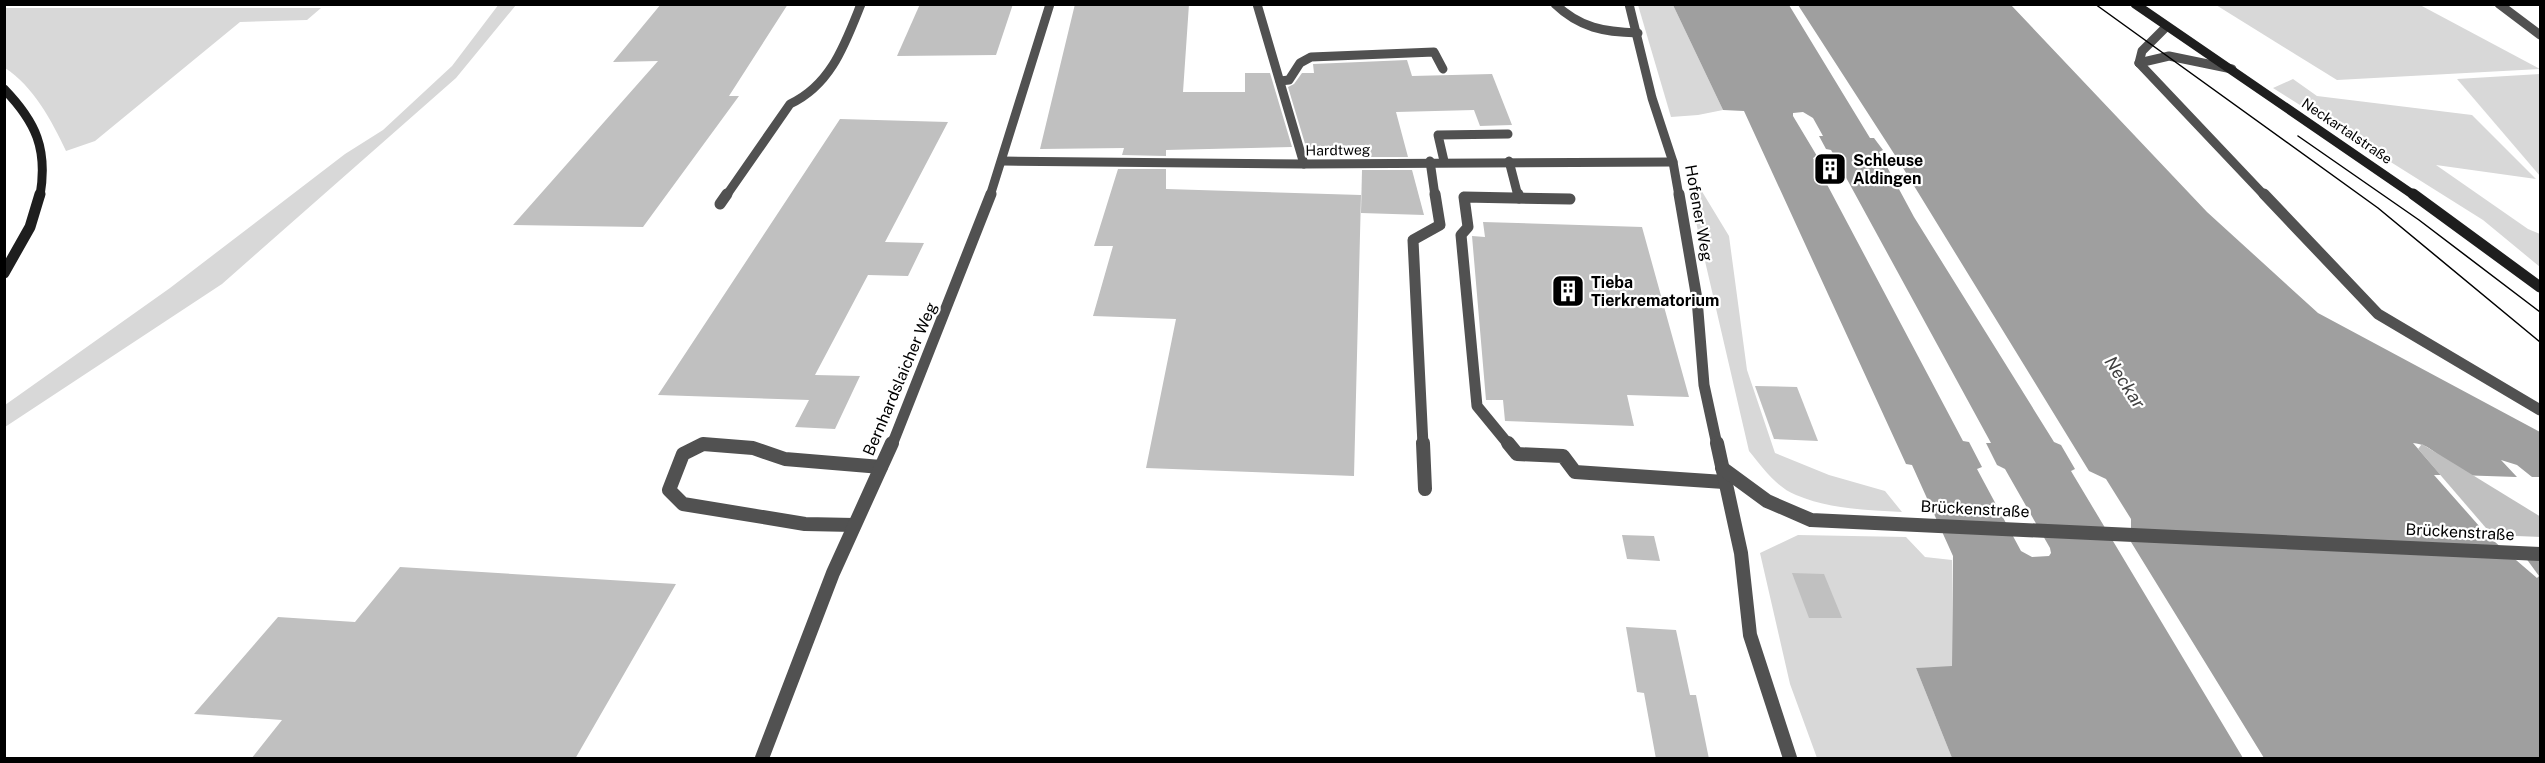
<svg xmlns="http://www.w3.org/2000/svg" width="2545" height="763" font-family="'Public Sans',sans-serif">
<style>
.green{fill:#d8d8d8}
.water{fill:#9f9f9f;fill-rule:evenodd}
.building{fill:#c0c0c0}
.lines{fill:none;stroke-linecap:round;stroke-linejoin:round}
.lane-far2{stroke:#515151;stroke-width:9}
.lane-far1{stroke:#515151;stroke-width:11}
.lane{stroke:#515151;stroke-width:14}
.street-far2{stroke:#515151;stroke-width:9}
.street-far1{stroke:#515151;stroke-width:11}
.street{stroke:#515151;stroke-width:14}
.secondary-far1{stroke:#1e1e1e;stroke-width:9}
.secondary{stroke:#1e1e1e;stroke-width:11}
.tram{stroke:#000;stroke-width:1.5}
.labels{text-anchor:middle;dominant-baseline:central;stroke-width:4.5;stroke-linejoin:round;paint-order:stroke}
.far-street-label{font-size:14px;fill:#000;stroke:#fff}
.poi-label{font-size:16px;font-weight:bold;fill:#000;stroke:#fff;text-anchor:start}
.street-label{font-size:16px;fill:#000;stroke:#fff}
.water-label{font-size:18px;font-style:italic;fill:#404040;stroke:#fff}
</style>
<rect width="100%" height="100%" fill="#fff"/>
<g class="green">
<polygon points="499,4 516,5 456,78 222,284 5,427 5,405 170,288 345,154 383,130 452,66"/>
<polygon points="1638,5 1673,5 1723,110 1698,115 1671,117"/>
<polygon points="2216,5 2420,5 2540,69 2337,80"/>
<path d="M4,8H321L307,20L240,22L95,141L66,151C52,121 33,86 5,68Z"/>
<polygon points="2540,74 2540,176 2457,79"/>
<polygon points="2293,79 2317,96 2472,115 2536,179 2436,165 2528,229 2540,234 2540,267 2483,220 2273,88"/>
<path d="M1686,179L1695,180L1729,236L1747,370L1775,453L1829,475L1885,491L1902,512C1867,510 1829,509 1796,495C1776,487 1762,467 1749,451Z"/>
<polygon points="1798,535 1906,537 1925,557 1952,560 1952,667 1916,668 1952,758 1817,758 1790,684 1760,553"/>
</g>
<g class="water">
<path d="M1673,5H1789L1870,138H1874L1883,150L1879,152L1914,217L2054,442L2061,445L2075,469L2071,471L2243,758H1952L1916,668L1952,666L1953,556L1912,465L1906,464L1744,111L1723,110ZM1803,112L1813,118L1823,136H1819L1826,149L1831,150L1991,443H1986L1997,465L2005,469L2050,548L2051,553L2049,556L2032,557L2021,551L1977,469L1982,467L1969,442L1963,441L1813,158L1817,156L1793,116V113Z"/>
<path d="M1798,5H2011L2207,212L2318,313L2540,432V477H2532L2517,465L2501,460L2517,477L2457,475C2445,462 2432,444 2413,443L2441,475H2434L2488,536L2537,578L2539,576L2520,550L2540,551V758H2264L2131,542V519L2106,479L2089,471L1900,163Z"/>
</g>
<g class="building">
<polygon points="661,4 788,4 729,96 739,96 643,227 513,225 658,61 613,62"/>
<polygon points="920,4 1013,4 996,55 897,56"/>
<polygon points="1075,4 1189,4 1183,92 1245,92 1245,73 1270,73 1292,147 1166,150 1166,156 1122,155 1124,148 1040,149"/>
<polygon points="1407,60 1412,76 1492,74 1512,125 1480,126 1474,110 1396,112 1408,157 1362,157 1363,145 1306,147 1288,87 1294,84 1302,73 1314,73 1313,64"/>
<polygon points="840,119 948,122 885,242 924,243 908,276 868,275 815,375 860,376 835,429 795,427 809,400 658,395"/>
<polygon points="1118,169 1166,169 1166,189 1361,195 1354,476 1146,468 1176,319 1093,316 1113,246 1094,246"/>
<polygon points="1362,170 1412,170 1424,215 1361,213"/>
<polygon points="1483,222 1642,227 1689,397 1627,395 1634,426 1505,421 1503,400 1486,400 1472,236 1485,237"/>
<polygon points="1755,386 1797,387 1818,441 1774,439"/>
<polygon points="2422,444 2541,517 2541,537 2492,535 2418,449"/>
<polygon points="1622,535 1654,536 1660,561 1627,559"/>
<polygon points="400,567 676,584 575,759 251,759 282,720 194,714 278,617 355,622"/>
<polygon points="1792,573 1824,574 1842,618 1809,618"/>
<polygon points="1626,627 1676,630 1690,695 1696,695 1709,759 1656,759 1644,693 1637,692"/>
</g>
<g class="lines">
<g class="lane-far2">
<polyline points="1257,4 1304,164"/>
<path d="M1555,4C1580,28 1604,32 1638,33"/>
<polyline points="2139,63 2265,196"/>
<polyline points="2139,63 2169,56 2232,69"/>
<polyline points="2139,63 2142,51 2166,27"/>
<polyline points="1280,81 1289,80 1300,63 1311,57 1434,52 1443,69"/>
<polyline points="1430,161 1435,196"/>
<polyline points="1444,161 1438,135 1508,134"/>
<polyline points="1509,161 1518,196"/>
<path d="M726,196L790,104C831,85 845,44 861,4"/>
</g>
<g class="lane-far1">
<polyline points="1518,194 1519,198"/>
<polyline points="2264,194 2378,314 2540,410"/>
<polyline points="720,204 727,194"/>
<polyline points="701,445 714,445"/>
<polyline points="1423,445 1413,240 1440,225 1435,194"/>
<polyline points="1509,445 1477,406 1461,235 1468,227 1464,197 1570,199"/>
</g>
<g class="lane">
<polyline points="1423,443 1425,489"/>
<polyline points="1508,443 1517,454 1563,456 1575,472 1724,482"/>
<polyline points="854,525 805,524 683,504 669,490 683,454 703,444 753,448 785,459 881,467"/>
</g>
<g class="street-far2">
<polyline points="1629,4 1652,98 1673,162 1679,196"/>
<polyline points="2499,4 2540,35"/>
<polyline points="1003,161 1304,164 1673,162"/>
<polyline points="990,196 1050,4"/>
</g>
<g class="street-far1">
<polyline points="1679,194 1697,299 1704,385 1717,445"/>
<polyline points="892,445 991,194"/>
</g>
<g class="street">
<polyline points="1717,443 1741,553 1750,635 1790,758"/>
<polyline points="1722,468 1767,501 1811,520 2540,554"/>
<polyline points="762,758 833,573 892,443"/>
</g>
<g class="secondary-far1">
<polyline points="2135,4 2415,196"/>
<path d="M4,89C36,122 48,149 40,196"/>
</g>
<g class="secondary">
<polyline points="2413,194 2540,287"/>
<polyline points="4,273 30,227 40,194"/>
</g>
<g class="tram">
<polyline points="2095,4 2378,208 2540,342"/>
<polyline points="2298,136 2419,220 2540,312"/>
</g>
</g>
<defs>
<g id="building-square" transform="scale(1.725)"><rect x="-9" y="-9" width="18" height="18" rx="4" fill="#000" stroke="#fff"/><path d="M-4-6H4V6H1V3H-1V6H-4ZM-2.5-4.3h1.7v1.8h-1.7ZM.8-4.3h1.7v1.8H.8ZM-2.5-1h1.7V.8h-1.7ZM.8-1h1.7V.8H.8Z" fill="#fff"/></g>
</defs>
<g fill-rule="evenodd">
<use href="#building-square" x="1830" y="169"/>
<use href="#building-square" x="1568" y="291"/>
</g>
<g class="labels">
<g class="far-street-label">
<text transform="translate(2347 131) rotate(34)">Neckartalstraße</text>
<text transform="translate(1338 150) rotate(-1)">Hardtweg</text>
</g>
<g class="poi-label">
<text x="1853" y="160">Schleuse<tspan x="1853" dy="18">Aldingen</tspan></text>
<text x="1591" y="282">Tieba<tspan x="1591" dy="18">Tierkrematorium</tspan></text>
</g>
<g class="street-label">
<text transform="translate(1699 213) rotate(80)">Hofener Weg</text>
<text transform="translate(900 379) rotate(-67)">Bernhardslaicher Weg</text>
<text transform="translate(1975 509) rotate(3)">Brückenstraße</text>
<text transform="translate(2460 532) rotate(3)">Brückenstraße</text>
</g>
<g class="water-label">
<text transform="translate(2125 382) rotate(57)">Neckar</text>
</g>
</g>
<rect width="2545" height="763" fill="none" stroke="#000000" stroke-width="12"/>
</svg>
